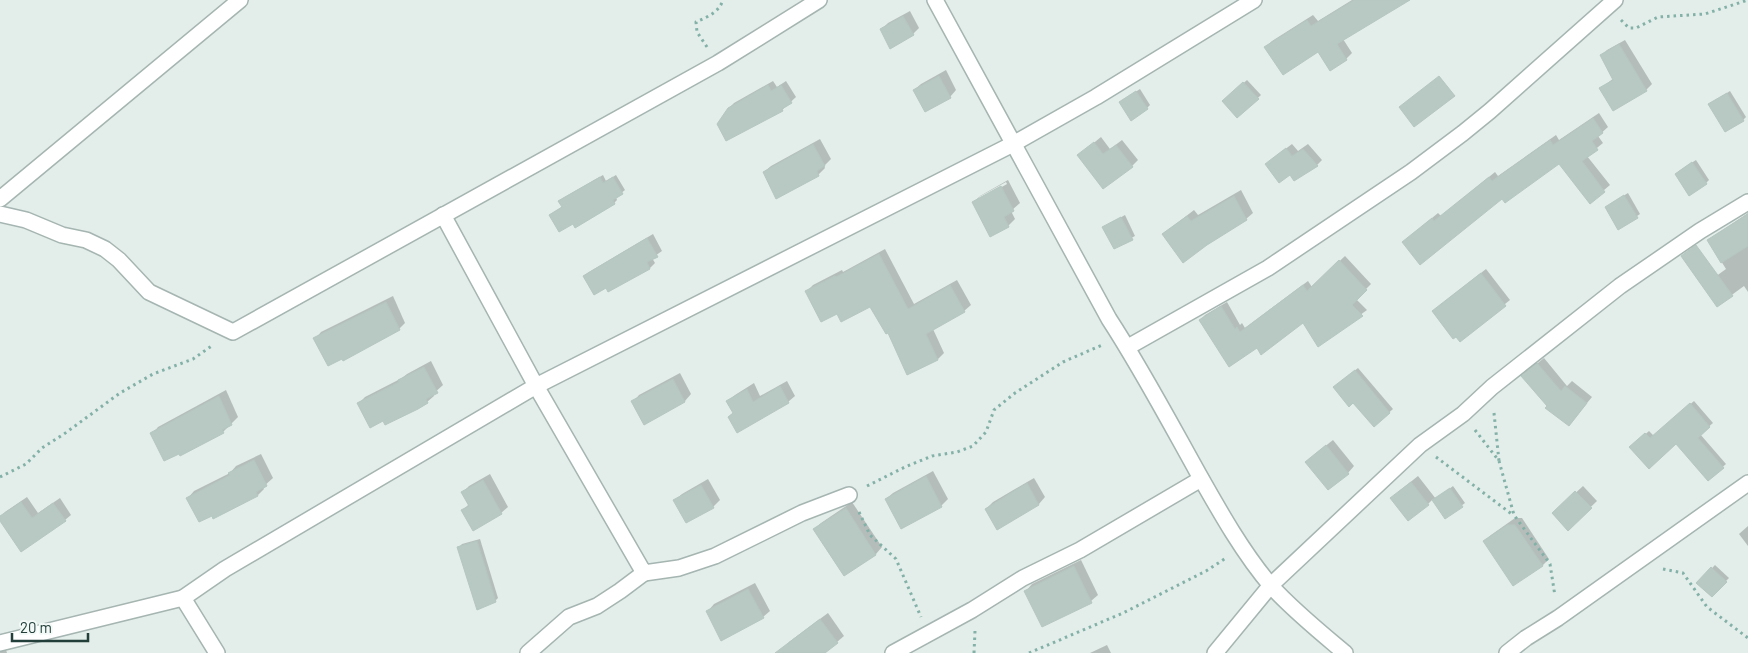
<svg xmlns="http://www.w3.org/2000/svg" width="1748" height="653" font-family="Barlow,sans-serif">
<style>
.shadow{fill:#0003;fill-rule:evenodd}
.building{fill:#b8c8c3;stroke:#b5c7c1}
.lines{fill:none;stroke-linecap:round;stroke-linejoin:round}
.street-casing{stroke:#a5b5b1;stroke-width:18}
.path{stroke:#83b1a7;stroke-width:3;stroke-dasharray:2.5 4;stroke-linecap:butt}
.street{stroke:#fff;stroke-width:15}
</style>
<rect width="100%" height="100%" fill="#e3ede9"/>
<g class="shadow">
<polygon points="1352,0 1393,0 1343,39 1352,53 1346,59 1319,51 1266,47 1272,41 1313,15 1318,21"/>
<polygon points="910,11 919,28 913,34 881,30 888,23"/>
<polygon points="1625,40 1652,84 1646,90 1601,88 1614,78 1602,55 1607,50"/>
<polygon points="946,70 956,90 950,97 914,90 921,84"/>
<polygon points="1247,80 1261,95 1237,117 1223,101"/>
<polygon points="773,81 777,87 786,81 796,97 782,110 729,108 734,103"/>
<polygon points="1140,89 1150,105 1147,108 1123,100"/>
<polygon points="1730,91 1746,117 1743,120 1713,102"/>
<polygon points="1599,113 1608,127 1598,136 1603,143 1587,156 1610,185 1590,202 1559,163 1502,198 1409,237 1438,213 1441,216 1495,172 1498,176 1556,135 1559,140"/>
<polygon points="1101,137 1110,149 1122,140 1138,160 1132,166 1079,155"/>
<polygon points="820,139 831,159 824,166 825,168 818,175 764,172 771,166"/>
<polygon points="1292,144 1298,151 1308,144 1322,160 1317,165 1290,173 1272,159"/>
<polygon points="1696,160 1709,180 1706,183 1679,171"/>
<polygon points="603,175 606,181 616,175 625,190 616,197 617,200 614,203 573,222 550,215 563,206 563,198"/>
<path d="M1008,180L1020,203L1011,211L1015,219L1008,226L991,235L973,203L980,196ZM1006,182L1007,184L979,200V197Z"/>
<polygon points="1241,190 1253,213 1246,219 1207,244 1163,234 1194,210 1198,215"/>
<polygon points="1628,193 1640,214 1619,228 1610,204"/>
<polygon points="1748,213 1748,292 1744,286 1718,305 1708,282 1726,269 1708,240"/>
<polygon points="1125,215 1135,236 1114,247 1104,227"/>
<polygon points="653,234 662,251 652,258 655,263 650,268 609,290 607,287 584,276 589,272"/>
<polygon points="885,249 914,304 957,280 971,305 964,311 933,329 944,353 938,359 889,331 870,305 838,312 807,291 813,285 842,270 843,272"/>
<polygon points="1345,256 1371,284 1356,299 1367,310 1319,345 1303,322 1258,346 1200,320 1205,315 1227,302 1240,325 1242,323 1245,328 1308,281 1312,287"/>
<polygon points="1486,269 1510,300 1460,340 1439,306"/>
<polygon points="393,296 405,323 399,329 315,339 321,332"/>
<polygon points="1544,358 1567,386 1572,381 1592,397 1569,425 1548,406 1528,371"/>
<polygon points="431,361 443,385 433,394 434,396 427,402 384,419 359,403 365,397 402,378 407,374"/>
<polygon points="1358,368 1393,409 1374,426 1338,384"/>
<polygon points="680,373 691,394 685,401 644,423 633,402 639,395"/>
<polygon points="787,381 795,396 788,402 729,417 734,412 728,401 735,395 754,383 760,396"/>
<polygon points="226,390 238,417 223,432 152,434 158,427"/>
<polygon points="1694,401 1713,423 1700,434 1726,464 1708,480 1676,442 1631,447 1649,431 1654,436"/>
<polygon points="1333,440 1354,466 1348,473 1314,455"/>
<polygon points="261,454 273,478 263,487 264,489 258,495 214,517 188,498 194,491 230,473 236,466"/>
<polygon points="933,471 948,499 941,506 901,527 886,499 893,493"/>
<polygon points="490,474 508,507 501,513 463,510 469,504 463,492 469,486"/>
<polygon points="1418,476 1436,499 1453,486 1465,503 1446,517 1433,499 1428,504 1398,492"/>
<polygon points="1034,478 1045,497 1039,504 998,528 986,509 993,502"/>
<polygon points="708,479 720,500 713,507 675,500 682,494"/>
<polygon points="1583,486 1597,501 1568,529 1554,513"/>
<polygon points="27,497 38,513 60,498 71,515 65,520 0,519 5,512"/>
<polygon points="852,502 882,547 876,554 844,574 814,529 821,523"/>
<polygon points="1515,518 1522,518 1549,559 1543,565 1513,584 1485,541 1491,535"/>
<polygon points="1748,526 1748,546 1739,534"/>
<polygon points="480,539 498,598 495,601 459,547 462,544"/>
<polygon points="1081,560 1098,595 1091,601 1043,625 1026,591 1032,584"/>
<polygon points="1715,565 1729,578 1711,596 1698,583"/>
<polygon points="755,583 770,611 763,617 708,611 714,604"/>
<polygon points="828,613 844,636 837,642 823,653 784,653 789,642"/>
<polygon points="1107,645 1111,653 1090,653"/>
<polygon points="6,650 7,653 0,653 0,651"/>
</g>
<g class="building">
<polygon points="1354,0 1410,0 1337,44 1347,60 1330,71 1318,52 1283,75 1264,47 1307,20 1311,26"/>
<polygon points="903,16 914,35 890,49 880,29"/>
<polygon points="1619,44 1647,91 1613,111 1599,88 1613,80 1600,55"/>
<polygon points="939,76 951,98 925,112 913,90"/>
<polygon points="1439,76 1455,96 1414,127 1399,107"/>
<polygon points="1243,82 1259,99 1237,118 1222,101"/>
<polygon points="768,85 771,91 781,85 792,103 782,109 783,111 726,141 717,124 728,108"/>
<polygon points="1136,91 1148,109 1131,121 1119,102"/>
<polygon points="1727,93 1744,121 1725,132 1708,104"/>
<polygon points="1593,118 1603,133 1592,141 1598,150 1582,161 1605,192 1590,204 1559,164 1505,203 1502,199 1420,265 1402,242 1432,218 1434,221 1489,177 1492,181 1550,140 1553,145"/>
<polygon points="1094,142 1103,154 1116,145 1133,167 1103,189 1077,155"/>
<polygon points="813,144 825,166 817,171 819,176 776,199 763,172"/>
<polygon points="1286,148 1292,156 1303,149 1318,166 1294,181 1290,175 1279,183 1265,164"/>
<polygon points="1692,162 1707,184 1689,196 1675,174"/>
<polygon points="600,177 603,183 613,177 623,194 613,200 615,204 575,228 573,224 559,232 549,215 562,207 558,201"/>
<polygon points="1001,186 1014,211 1004,217 1009,227 990,237 972,202"/>
<polygon points="1624,195 1638,218 1618,230 1605,207"/>
<polygon points="1234,196 1247,220 1207,245 1183,263 1162,234 1187,216 1191,221"/>
<polygon points="1748,214 1748,246 1721,263 1707,240"/>
<polygon points="1121,217 1133,240 1114,249 1102,227"/>
<polygon points="647,238 658,257 647,262 650,269 608,292 606,288 594,295 583,276"/>
<polygon points="1696,245 1733,296 1717,307 1681,256"/>
<polygon points="879,254 908,309 950,285 965,312 926,334 938,360 907,375 888,333 886,334 870,307 841,322 837,314 821,322 805,291 835,276 836,277"/>
<polygon points="1339,260 1367,290 1352,305 1363,316 1318,347 1303,323 1261,355 1257,348 1229,367 1199,320 1221,306 1235,329 1237,327 1240,332 1303,285 1307,291"/>
<polygon points="1481,273 1506,306 1460,342 1456,337 1453,339 1432,311"/>
<polygon points="386,302 400,330 343,361 342,359 328,366 313,338"/>
<polygon points="1537,363 1561,391 1565,386 1587,403 1569,426 1545,408 1547,406 1521,376"/>
<polygon points="424,367 438,393 426,399 428,403 418,409 385,425 383,421 370,428 357,403 399,382 398,380"/>
<polygon points="1355,370 1390,413 1374,427 1353,403 1349,407 1333,387"/>
<polygon points="673,379 685,402 644,425 631,401"/>
<polygon points="780,386 789,403 737,433 728,417 733,413 726,401 747,389 753,402"/>
<polygon points="219,396 232,425 222,430 224,433 180,456 179,454 164,461 150,433"/>
<polygon points="1690,403 1710,427 1698,438 1724,468 1708,481 1676,444 1649,469 1629,447 1645,433 1650,438"/>
<polygon points="1326,445 1349,474 1328,490 1305,462"/>
<polygon points="254,460 267,486 256,492 258,496 213,519 212,516 199,522 186,498 230,475 228,473"/>
<polygon points="926,476 942,507 901,529 885,499"/>
<polygon points="483,480 502,514 473,531 461,510 469,506 461,492"/>
<polygon points="1411,482 1429,505 1408,521 1390,498"/>
<polygon points="1027,483 1039,505 997,530 985,509"/>
<polygon points="701,485 714,508 686,523 673,500"/>
<polygon points="1450,488 1463,507 1445,519 1432,500"/>
<polygon points="1575,491 1592,508 1568,531 1552,513"/>
<polygon points="21,502 32,518 53,503 66,521 21,552 0,521 0,516"/>
<polygon points="846,508 876,555 844,576 813,529"/>
<polygon points="1507,525 1515,525 1543,566 1513,586 1483,541"/>
<polygon points="477,541 496,602 477,610 457,547"/>
<polygon points="1074,566 1092,603 1042,627 1024,591"/>
<polygon points="1711,567 1727,582 1712,597 1696,583"/>
<polygon points="748,589 764,618 721,641 706,611"/>
<polygon points="820,619 838,643 825,653 775,653"/>
</g>
<g class="lines">
<g class="street-casing">
<g id="street">
<path d="M935,0L1109,319C1141,368 1169,421 1198,473C1220,512 1243,553 1272,587C1294,611 1320,632 1345,653"/>
<polyline points="0,199 240,0"/>
<polyline points="0,214 26,220 62,235 86,240 105,249 119,260 149,292 233,332 718,63 819,0"/>
<polyline points="443,215 536,386 644,573 679,568 715,556 802,513 849,495"/>
<polyline points="1128,347 1268,268 1411,172 1463,133 1490,111 1615,0"/>
<polyline points="183,598 217,653"/>
<polyline points="0,643 183,598 225,569 536,386 1013,144 1096,97 1254,0"/>
<polyline points="528,653 569,617 597,606 620,591 644,573"/>
<polyline points="893,653 972,610 1023,578 1080,550 1201,479"/>
<polyline points="1215,653 1271,585 1420,445 1463,414 1492,387 1620,286 1700,231 1748,202"/>
<polyline points="1507,653 1526,638 1558,618 1748,483"/>
</g>
</g>
<g class="path">
<polyline points="1621,20 1629,28 1636,28 1658,17 1705,14 1748,0"/>
<path d="M707,47L697,32L696,22C708,17 719,12 723,0"/>
<polyline points="1494,413 1499,461"/>
<polyline points="1475,430 1499,461 1514,515 1550,564 1555,596"/>
<polyline points="1436,457 1513,515"/>
<polyline points="0,477 26,464 42,448 64,434 120,393 153,374 193,359 213,345"/>
<polyline points="867,486 905,467 932,456 957,452 973,446 986,432 994,410 1015,393 1063,362 1102,345"/>
<polyline points="859,512 870,535 896,559 921,617"/>
<polyline points="1663,569 1683,573 1707,607 1748,638"/>
<polyline points="974,653 975,631"/>
<polyline points="1029,653 1123,613 1206,571 1226,558"/>
</g>
<use href="#street" class="street"/>
</g>
<path d="M12 633v8h76v-8" fill="none" stroke="#223f3a" stroke-width="2.5"/>
<text x="20" y="633" font-size="15" fill="#223f3a" stroke="#f3f9f7" stroke-width="4" paint-order="stroke">20 m</text>
</svg>
